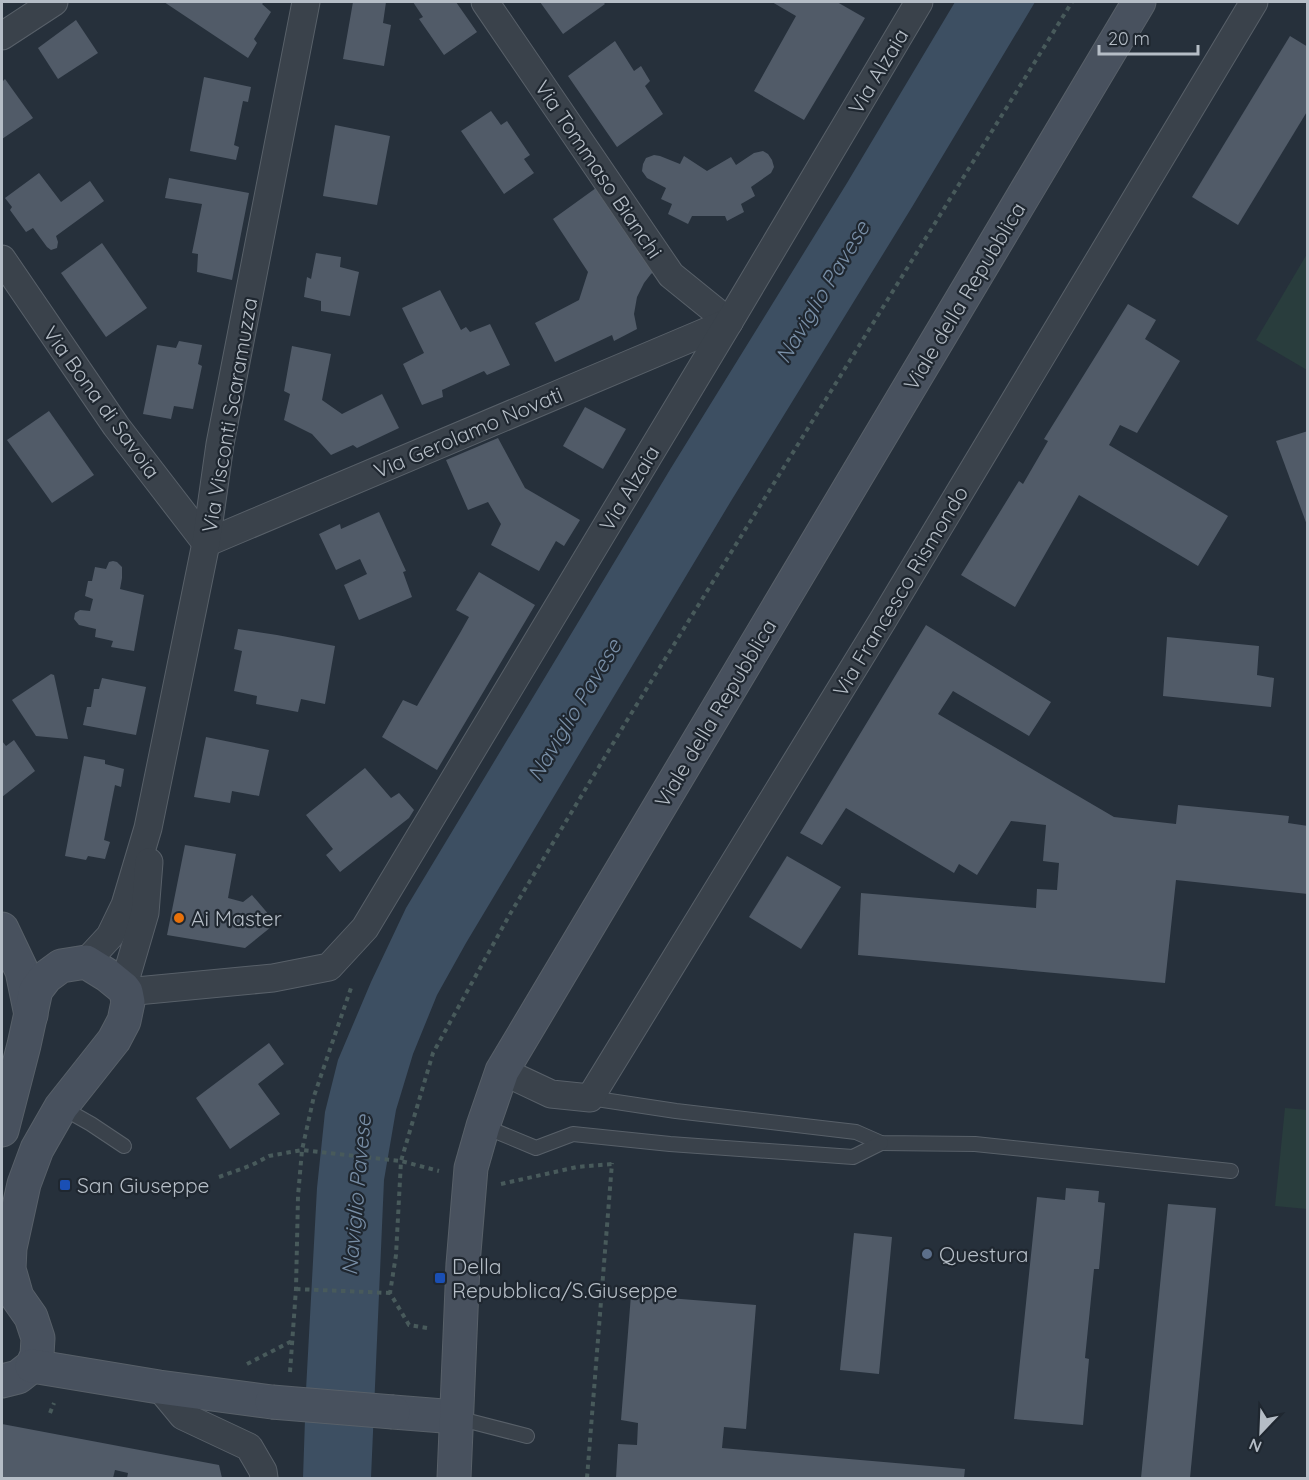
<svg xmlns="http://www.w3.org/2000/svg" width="1309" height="1480" font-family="Quicksand,sans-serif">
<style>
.green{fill:#293d3d}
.water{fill:#3d4f62}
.building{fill:#515b68}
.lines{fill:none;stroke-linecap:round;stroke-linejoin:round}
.lane-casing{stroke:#586069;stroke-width:16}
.street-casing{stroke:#586069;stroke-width:29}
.secondary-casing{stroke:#586069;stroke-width:35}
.path{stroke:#485a5b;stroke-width:4;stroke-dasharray:4.5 4.5;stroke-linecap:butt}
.lane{stroke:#3a424b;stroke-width:14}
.street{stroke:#3a424b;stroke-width:27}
.secondary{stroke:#48515e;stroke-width:33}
.secondary-bridge-casing{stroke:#586069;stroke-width:35;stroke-linecap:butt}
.secondary-bridge{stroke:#48515e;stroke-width:33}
.food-dot{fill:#e8710a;stroke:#1f2730;stroke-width:2}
.transit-dot{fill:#1a4fb4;stroke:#1f2730;stroke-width:2}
.service-dot{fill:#5c6f8a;stroke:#1f2730;stroke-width:2}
.labels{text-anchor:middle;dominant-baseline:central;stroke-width:4.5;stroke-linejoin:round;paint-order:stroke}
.street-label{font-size:21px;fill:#b5bdc6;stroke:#1f2730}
.poi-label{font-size:21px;fill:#b5bdc6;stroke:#1f2730;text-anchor:start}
.water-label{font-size:22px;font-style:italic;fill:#798fa7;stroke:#1f2730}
</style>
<rect width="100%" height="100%" fill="#26303b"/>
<g class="green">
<polygon points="1307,254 1308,370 1307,370 1256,340"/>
<polygon points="1285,1108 1307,1110 1307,1209 1275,1206"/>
</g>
<polygon class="water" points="955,2 1035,2 912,207 731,501 466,943 437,995 413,1054 396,1110 384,1180 371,1478 303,1478 306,1390 317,1188 325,1112 338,1060 371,982 406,908 671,468 847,183"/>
<g class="building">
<polygon points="164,2 264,2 262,4 271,12 254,39 257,43 248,58"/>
<polygon points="353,2 386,2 383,23 391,25 384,66 343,59"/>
<polygon points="413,2 456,2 477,32 444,55 419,19 423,17"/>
<polygon points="540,2 603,2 605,4 563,34"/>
<polygon points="772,2 837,2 865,18 804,120 754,91 796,16"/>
<polygon points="76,20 98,53 58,79 38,48"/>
<polygon points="1290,36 1308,47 1308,110 1238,225 1192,197"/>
<polygon points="615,41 634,71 641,66 650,81 645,86 663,114 617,147 568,76"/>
<polygon points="204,77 251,87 248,102 243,101 234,145 239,147 236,160 190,151"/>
<polygon points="5,79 33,118 2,139 2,82"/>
<polygon points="491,111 501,125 507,121 530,155 524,159 534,173 504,194 461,131"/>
<polygon points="335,125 390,136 377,205 323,196"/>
<polygon points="763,151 768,154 772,160 774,167 771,173 751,187 755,196 741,204 744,212 727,221 725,216 692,216 688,224 668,214 672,204 661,199 666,188 647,178 642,171 643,164 646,158 654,155 660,156 680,164 684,156 707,171 731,157 736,165 754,153"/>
<polygon points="39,173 61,202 90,181 104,201 56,236 58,242 57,248 51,250 47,247 33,228 26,232 10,210 12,207 5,198"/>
<polygon points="169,178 249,193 232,280 197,272 198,254 192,253 202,204 165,198"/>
<polygon points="596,188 657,269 651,274 644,283 637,297 634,314 637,329 614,341 612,335 555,362 535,323 579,300 588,272 553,219"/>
<polygon points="102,243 147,308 106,337 61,273"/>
<polygon points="316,253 341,257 340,267 359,272 350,316 321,311 321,301 304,297 307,277 311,279"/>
<polygon points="440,290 461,330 466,327 470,332 490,324 510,365 487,375 484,371 442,390 443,397 422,405 403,364 424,353 402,308"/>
<polygon points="1128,304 1156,320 1145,339 1180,361 1137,433 1120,425 1109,445 1228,516 1198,566 1079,495 1015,607 961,575 1019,481 1023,484 1048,441 1044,439"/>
<polygon points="179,341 202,345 198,364 202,366 193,409 174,406 171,419 143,414 157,345 176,348"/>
<polygon points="292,346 331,354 322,400 342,414 382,394 399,428 357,448 353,445 331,455 312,434 284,420 290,394 284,391"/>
<polygon points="585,407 626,429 603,469 563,446"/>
<polygon points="49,411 94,475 52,503 7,440"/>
<polygon points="1308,431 1308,525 1307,525 1276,441"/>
<polygon points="498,438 525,488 580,520 564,546 556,541 539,571 491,545 501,524 488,502 468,510 446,460"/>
<polygon points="379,512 406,571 403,572 412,597 359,620 344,585 367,574 360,559 336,570 319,534 340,524 341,529"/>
<polygon points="113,561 117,562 122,567 122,578 120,589 144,595 134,651 111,647 113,641 95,637 96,629 79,625 74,619 75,613 80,610 90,611 93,599 85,596 88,581 92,581 95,567 106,569 109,562"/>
<polygon points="479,572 535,605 437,770 382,737 403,700 417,706 460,633 469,617 456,610"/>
<polygon points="926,625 1051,702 1029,736 953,691 938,714 1114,817 1176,824 1178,805 1289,816 1288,823 1308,826 1308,894 1176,880 1165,983 858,955 861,893 1036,908 1037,889 1057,890 1059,863 1043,861 1046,825 1011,821 977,875 959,864 954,873 846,808 822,845 800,833"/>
<polygon points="238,629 277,635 335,646 325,704 301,699 298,712 256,704 257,696 234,691 242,651 234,649"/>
<polygon points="1167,637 1259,646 1257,675 1274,678 1271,707 1163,696"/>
<polygon points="51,674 54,675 68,739 36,736 12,700"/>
<polygon points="102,678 146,687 136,735 83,725 87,707 91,707 94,689 99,689"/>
<polygon points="206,737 269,750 259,796 232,791 230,803 194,797"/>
<polygon points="14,740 35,771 2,797 2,741 6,746"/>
<polygon points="84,756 105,760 105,764 124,769 121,787 115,785 104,840 110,842 105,859 88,856 86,860 65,856"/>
<polygon points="365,768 391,798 399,793 414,810 409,818 340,872 326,855 333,849 306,815"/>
<polygon points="185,845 236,854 228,898 243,902 252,895 276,923 245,948 167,935"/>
<polygon points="787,856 841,887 801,949 749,917"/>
<polygon points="269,1043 284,1064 258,1084 280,1114 230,1149 196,1098"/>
<polygon points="1066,1188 1099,1191 1098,1202 1105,1203 1099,1269 1094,1269 1085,1358 1089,1359 1083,1425 1014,1419 1037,1197 1065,1200"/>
<polygon points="1168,1204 1216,1208 1190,1478 1141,1478"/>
<polygon points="854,1233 892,1237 879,1374 840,1370"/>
<polygon points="631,1295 756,1305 746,1429 724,1427 722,1448 965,1469 964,1478 616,1478 618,1444 637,1445 638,1423 621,1420"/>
<polygon points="2,1424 219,1465 222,1478 127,1478 128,1473 115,1470 113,1478 2,1478"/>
</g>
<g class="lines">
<g class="lane-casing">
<g id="lane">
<polyline points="590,1098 676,1111 856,1132 881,1143 975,1144 1231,1171"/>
<polyline points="61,1107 91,1124 124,1146"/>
<polyline points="483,1126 536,1148 573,1134 670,1144 853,1157 881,1143"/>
<polyline points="457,1418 527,1436"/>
</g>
</g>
<g class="street-casing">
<g id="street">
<polyline points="485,2 671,275 729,322"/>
<polyline points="2,36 54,2"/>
<polyline points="2,259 116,426 206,543 729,322"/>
<polyline points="86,962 110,936 125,905 148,828 206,543 220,444 306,2"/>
<polyline points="123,988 145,913 149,862"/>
<polyline points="126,992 273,978 329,967 365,928 729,322 919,2"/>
<polyline points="502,1071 551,1094 590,1098 883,620 1254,2"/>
<polyline points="159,1387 183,1416 249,1447 263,1471 264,1478"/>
</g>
</g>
<g class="secondary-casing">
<g id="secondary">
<polyline points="2,929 22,971 31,1015"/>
<polyline points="2,1130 24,1045 36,990 46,977 61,966 86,962 107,975 123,988 126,992 128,1002 124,1021 114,1040 61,1107 37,1149 24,1184 10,1248 9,1269 17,1297 31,1317 38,1338 37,1355 32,1366 18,1377 2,1381"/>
<polyline points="32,1366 159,1387 272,1402"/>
<polyline points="393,1412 456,1417"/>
<polyline points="454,1478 463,1264 471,1168 483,1126 502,1071 1139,2"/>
</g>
</g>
<g class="path">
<polyline points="219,1177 252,1165 269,1156 302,1150 401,1161 439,1171"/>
<polyline points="501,1184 577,1167 612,1164"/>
<polyline points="296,1289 390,1293"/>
<polyline points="427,1328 409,1325 390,1293 396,1255 401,1161 433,1053 510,914 626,722 1072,2"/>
<polyline points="247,1364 292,1341"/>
<polyline points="290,1372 296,1289 298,1196 302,1150 314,1096 351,988"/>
<polyline points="50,1413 54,1403"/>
<polyline points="587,1478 612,1163"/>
</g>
<use href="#lane" class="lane"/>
<use href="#street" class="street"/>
<use href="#secondary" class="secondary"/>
<g class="secondary-bridge-casing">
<polyline id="secondary-bridge" points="272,1402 393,1412"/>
</g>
<use href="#secondary-bridge" class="secondary-bridge"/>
</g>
<circle class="food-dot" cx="179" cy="918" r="6"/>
<g class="transit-dot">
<rect x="59" y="1179" width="12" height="12" rx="3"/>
<rect x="434" y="1272" width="12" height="12" rx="3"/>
</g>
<circle class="service-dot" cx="927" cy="1254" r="6"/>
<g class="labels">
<g class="street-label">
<text transform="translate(878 71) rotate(-59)">Via Alzaia</text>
<text transform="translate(599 169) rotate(56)">Via Tommaso Bianchi</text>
<text transform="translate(964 296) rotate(-59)">Viale della Repubblica</text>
<text transform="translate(102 402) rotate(54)">Via Bona di Savoia</text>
<text transform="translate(229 415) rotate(-80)">Via Visconti Scaramuzza</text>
<text transform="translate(468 432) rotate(-23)">Via Gerolamo Novati</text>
<text transform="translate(629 488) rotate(-59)">Via Alzaia</text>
<text transform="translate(900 591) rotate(-59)">Via Francesco Rismondo</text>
<text transform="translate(715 713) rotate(-59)">Viale della Repubblica</text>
</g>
<g class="poi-label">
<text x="191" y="918">Ai Master</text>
<text x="77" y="1185">San Giuseppe</text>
<text x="939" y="1254">Questura</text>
<text x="452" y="1266">Della<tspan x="452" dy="24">Repubblica/S.Giuseppe</tspan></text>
</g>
<g class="water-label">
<text transform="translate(822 292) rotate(-59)">Naviglio Pavese</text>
<text transform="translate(574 710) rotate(-59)">Naviglio Pavese</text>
<text transform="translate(356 1195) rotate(-85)">Naviglio Pavese</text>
</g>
</g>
<rect width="1309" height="1480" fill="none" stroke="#b5bdc6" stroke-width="6"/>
<g transform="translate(1261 1432) rotate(203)" stroke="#1f2730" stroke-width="4.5" paint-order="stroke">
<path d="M0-4.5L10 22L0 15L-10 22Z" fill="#b5bdc6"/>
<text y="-9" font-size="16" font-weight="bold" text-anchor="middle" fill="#b5bdc6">N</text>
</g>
<path d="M1099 45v9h99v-9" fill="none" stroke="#b5bdc6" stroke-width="3"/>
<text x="1108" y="45" font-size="18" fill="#b5bdc6" stroke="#1f2730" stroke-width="4.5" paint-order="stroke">20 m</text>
</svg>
